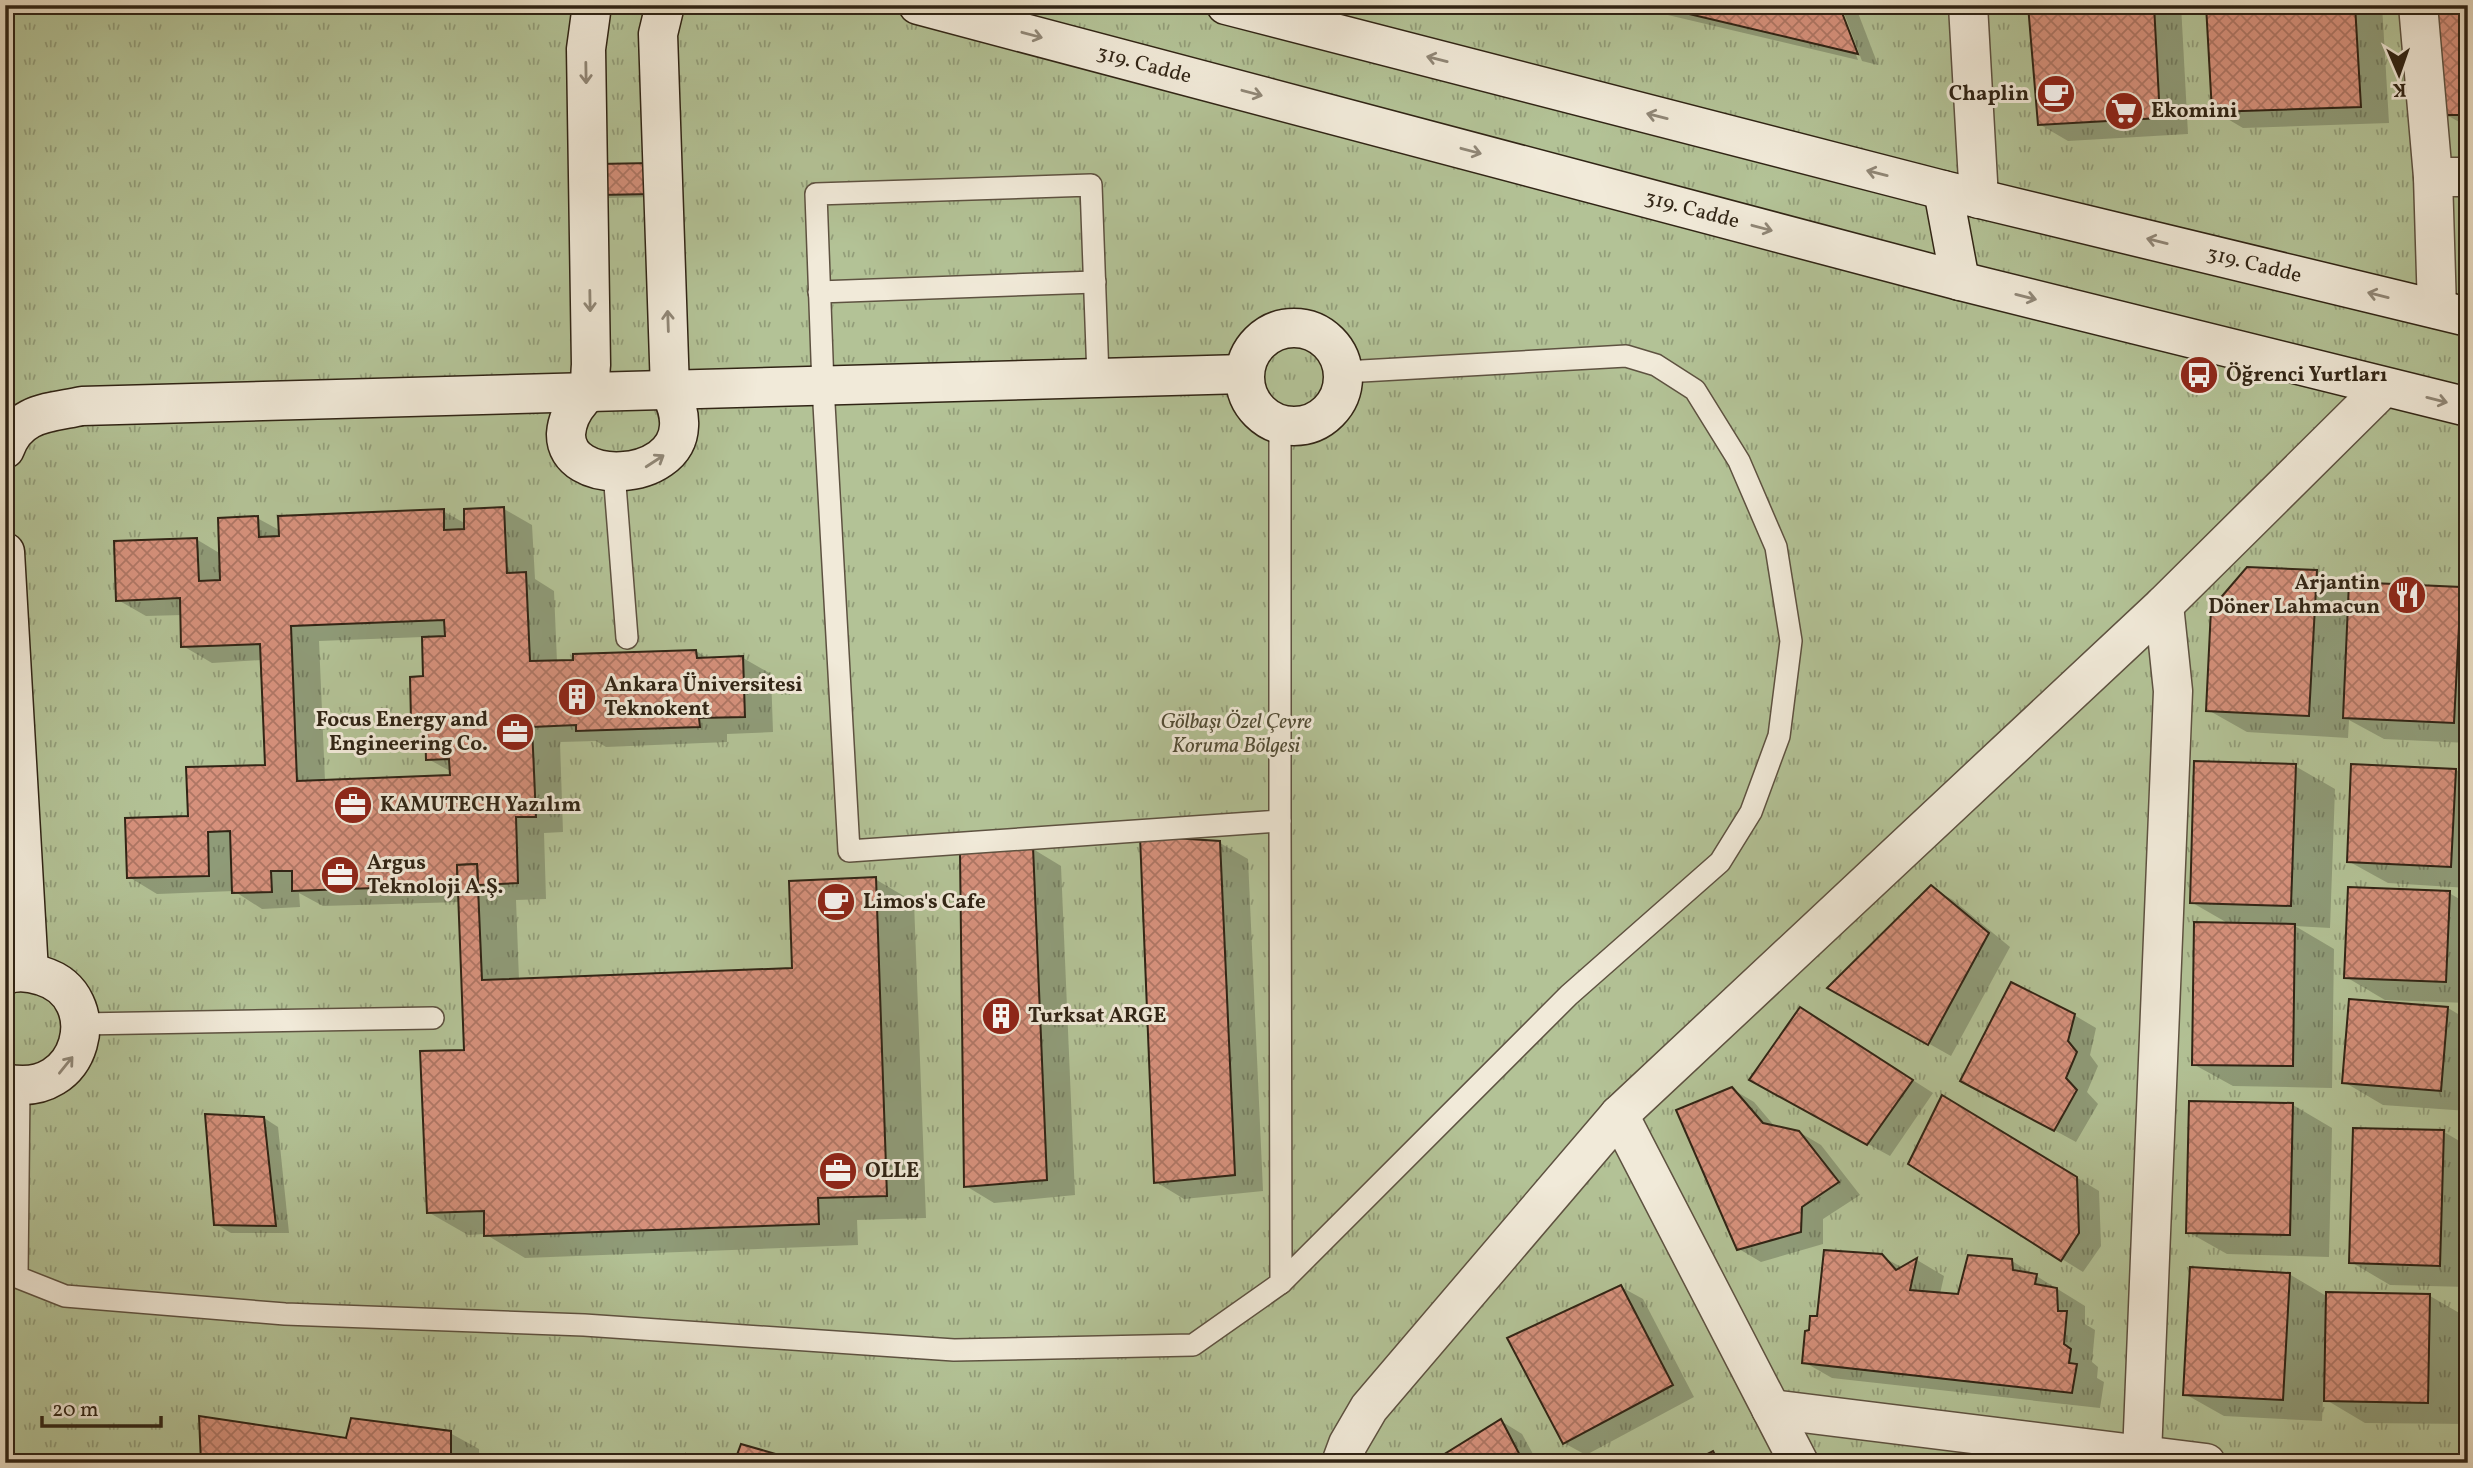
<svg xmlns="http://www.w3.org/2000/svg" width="2473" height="1468" font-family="Vollkorn,serif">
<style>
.park{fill:url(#park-tufts);stroke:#727356;stroke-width:2}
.shadow{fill:#0003;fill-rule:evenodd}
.building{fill:url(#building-cross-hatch);stroke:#302415;stroke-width:2;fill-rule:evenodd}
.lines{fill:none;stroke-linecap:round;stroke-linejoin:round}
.lane-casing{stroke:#5e5241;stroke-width:24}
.street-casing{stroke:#5e5241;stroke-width:41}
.secondary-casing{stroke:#302415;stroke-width:41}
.lane{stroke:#f1ead9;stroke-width:21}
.street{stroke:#f1ead9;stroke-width:38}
.secondary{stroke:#f1ead9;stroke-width:38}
.oneway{stroke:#908777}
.labels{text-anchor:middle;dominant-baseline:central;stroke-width:6;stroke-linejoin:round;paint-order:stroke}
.street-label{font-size:21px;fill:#302415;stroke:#f1ead9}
.poi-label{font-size:21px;font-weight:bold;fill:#302415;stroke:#f1ead9;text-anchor:start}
.park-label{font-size:21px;font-style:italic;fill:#514c35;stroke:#f1ead9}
</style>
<defs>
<pattern id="park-tufts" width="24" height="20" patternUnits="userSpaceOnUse" patternTransform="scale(1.75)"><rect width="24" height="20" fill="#b3c296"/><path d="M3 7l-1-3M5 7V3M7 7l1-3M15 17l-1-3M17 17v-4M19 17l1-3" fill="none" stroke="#929d79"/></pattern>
<pattern id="building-cross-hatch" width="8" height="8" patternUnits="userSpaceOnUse" patternTransform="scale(1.75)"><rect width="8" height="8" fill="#d6917c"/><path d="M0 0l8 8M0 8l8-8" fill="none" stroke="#ae7664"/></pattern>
</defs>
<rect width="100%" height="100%" fill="#e9dec4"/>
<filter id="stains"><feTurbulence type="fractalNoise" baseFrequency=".00286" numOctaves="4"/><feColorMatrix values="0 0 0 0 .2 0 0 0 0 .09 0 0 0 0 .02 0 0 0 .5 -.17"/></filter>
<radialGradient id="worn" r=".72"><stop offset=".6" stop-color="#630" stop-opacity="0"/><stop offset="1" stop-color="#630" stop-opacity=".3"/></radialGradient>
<rect class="park" x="5" y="5" width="2463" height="1458"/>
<g class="shadow">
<polygon points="1630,5 1837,5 1858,60 1634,7"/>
<polygon points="1841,5 1855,5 1878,65 1862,61"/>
<polygon points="2030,5 2181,5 2188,134 2068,141 2039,124"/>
<polygon points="2208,5 2382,5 2389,123 2243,128 2214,111"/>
<polygon points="2468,5 2468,127 2445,114"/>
<polygon points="658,169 658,197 607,198 601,194"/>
<path d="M504,509L532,525L535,579L554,591L557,662L696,651L709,659L743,658L771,674L773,732L727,734V742L606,747L596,741L560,742L563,832L544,833L546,899L516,900L519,980L794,970L875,879L914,902L926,1218L857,1220L858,1245L525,1258L485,1234L468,1235L428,1212L466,1051L460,902L323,906L299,893L300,907L262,909L234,891L157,894L129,877L190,818L266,766L262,660L212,663L183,646L182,615L146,616L118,600L196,539L221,554L257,518L281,531L443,511L466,524ZM423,637L425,678L413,719L427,728L428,759L452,772V776L325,781L319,641Z"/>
<polygon points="2317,572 2350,591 2460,589 2468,593 2468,743 2384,739 2349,720 2348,738 2247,732 2208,710"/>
<polygon points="2295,766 2335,789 2330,928 2295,926 2334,949 2332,1088 2233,1086 2193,1064 2231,925 2191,902"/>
<polygon points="2456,770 2468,777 2468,888 2388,883 2348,861"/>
<polygon points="1220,843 1248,859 1263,1191 1184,1199 1156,1182"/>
<polygon points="1033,849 1061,866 1075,1195 994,1203 966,1186"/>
<polygon points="1931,888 1953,900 2010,947 1951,1056 1830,988"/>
<polygon points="2449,893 2468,904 2468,1003 2385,1000 2346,977"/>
<polygon points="2448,1008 2468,1020 2468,1111 2383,1105 2344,1082"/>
<polygon points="2074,1015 2096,1028 2090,1055 2098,1066 2087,1092 2098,1104 2076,1142 1984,1092"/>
<polygon points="1822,1022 1933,1093 1890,1156 1773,1092"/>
<polygon points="1732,1089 1754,1102 1776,1128 1799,1132 1821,1145 1860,1195 1823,1219 1823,1244 1761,1262 1739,1249"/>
<polygon points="2293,1105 2332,1128 2329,1257 2227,1254 2188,1232"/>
<polygon points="1965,1110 2099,1191 2101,1246 2083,1272 2062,1259"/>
<polygon points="264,1118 278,1127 289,1233 231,1233 216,1224"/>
<polygon points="2444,1132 2468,1146 2468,1287 2390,1285 2351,1262"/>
<polygon points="1881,1256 1903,1268 1917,1260 1944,1276 1940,1294 1959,1296 2012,1261 2085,1306 2085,1324 2095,1330 2092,1362 2098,1367 2097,1378 2104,1382 2100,1408 1832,1378 1804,1362 1811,1332 1818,1318"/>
<polygon points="2289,1274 2328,1297 2430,1296 2468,1318 2467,1424 2365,1423 2323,1398 2322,1421 2224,1416 2185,1394"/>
<polygon points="1621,1287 1643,1299 1694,1397 1586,1455 1564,1443"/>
<polygon points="1501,1421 1522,1434 1538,1463 1433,1463"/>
<polygon points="450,1433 479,1449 479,1463 203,1463 348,1440"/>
<polygon points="1713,1453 1731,1463 1694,1463"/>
<polygon points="778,1456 789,1463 736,1463"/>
</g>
<g class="building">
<polygon points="1651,5 1839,5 1858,54"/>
<polygon points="2028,5 2154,5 2160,118 2038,125"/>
<polygon points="2206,5 2355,5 2361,107 2212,112"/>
<polygon points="2437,5 2468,5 2468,115 2443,115"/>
<polygon points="651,163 652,194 599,195 598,164"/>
<path d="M504,507L507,573L526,572L530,661L573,660V654L696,650L697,658L743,656L745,717L699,718L700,727L576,731V725L532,727L536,817H516L518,883L478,885L477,864L457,865L458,885L292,891V871H271L272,892L232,893L230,831L208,832L209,876L127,878L125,818L188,816L186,767L265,765L260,644L181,647L180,598L116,601L114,541L197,538L199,581L220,580L218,518L258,516L259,537L279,536L278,516L444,509V530L464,529V509ZM444,620L445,636L422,637L423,676L410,677L411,720H425L426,760L449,759L450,775L297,781L291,626Z"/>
<polygon points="2247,567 2317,570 2309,716 2206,711 2211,609"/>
<polygon points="2349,582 2461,587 2454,723 2343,718"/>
<polygon points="2194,761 2296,764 2291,906 2190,903"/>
<polygon points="2351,764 2456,769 2451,867 2347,862"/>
<polygon points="1140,836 1220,841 1235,1175 1154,1183"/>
<polygon points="1033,847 1047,1180 964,1187 960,852"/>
<polygon points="477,864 482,980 792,968 789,881 876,877 887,1196 818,1198 819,1224 484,1236 484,1211 427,1213 420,1051 464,1050 457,865"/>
<polygon points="1931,885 1989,933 1928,1045 1827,988"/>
<polygon points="2348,887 2450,891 2446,982 2344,978"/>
<polygon points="2194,922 2295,924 2293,1066 2192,1065"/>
<polygon points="2011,982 2075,1014 2068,1041 2077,1052 2066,1078 2077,1090 2054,1131 1960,1081"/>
<polygon points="2349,999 2448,1007 2441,1091 2342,1083"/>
<polygon points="1800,1007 1913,1080 1867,1145 1749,1080"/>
<polygon points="1732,1087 1763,1123 1799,1131 1839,1182 1802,1207 1801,1232 1737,1250 1676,1110"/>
<polygon points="1942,1095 2077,1177 2079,1233 2061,1261 1908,1164"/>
<polygon points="2189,1101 2293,1103 2290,1235 2186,1233"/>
<polygon points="205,1114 264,1117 276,1226 214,1225"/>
<polygon points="2353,1128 2444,1130 2440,1266 2349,1263"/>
<polygon points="1824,1250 1882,1254 1896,1270 1917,1258 1910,1290 1958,1294 1968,1255 2012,1259 2013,1270 2037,1274 2035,1284 2057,1288 2058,1311 2067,1311 2064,1344 2071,1349 2069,1363 2077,1364 2072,1393 1802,1363 1805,1331 1809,1330 1810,1316 1817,1316"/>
<polygon points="2190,1267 2290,1273 2283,1400 2183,1395"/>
<polygon points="1621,1285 1673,1385 1563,1444 1507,1338"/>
<polygon points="2326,1292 2430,1294 2428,1403 2324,1401"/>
<polygon points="199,1416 346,1438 351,1418 451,1431 451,1463 201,1463"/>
<polygon points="1501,1419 1524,1463 1430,1463"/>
<polygon points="741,1444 779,1455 778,1463 734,1463"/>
<polygon points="1713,1451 1719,1463 1690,1463"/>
<polygon points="686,1454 729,1463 685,1463"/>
</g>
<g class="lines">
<g class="lane-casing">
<g id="lane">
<polyline points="819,292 1095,282"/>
<polyline points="1098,377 1091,185 816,194 823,386 849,851 1280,821 1280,425"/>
<polyline points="614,472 627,638"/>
<polyline points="81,1024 433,1018"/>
<polyline points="19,1086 17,1277 65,1296 285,1314 584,1325 954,1350 1193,1345 1281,1283 1280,821"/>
<polyline points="1281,1283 1569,995 1720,862 1751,812 1779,736 1791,641 1776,547 1739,461 1695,390 1656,365 1626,356 1344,372"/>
</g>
</g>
<g class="street-casing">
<g id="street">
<polyline points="1968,5 1979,199"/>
<polyline points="2418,5 2433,177 2437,309"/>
<polyline points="2433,177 2468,177"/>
<polyline points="1619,1115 1799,1463"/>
<polyline points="1771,1409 2206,1463"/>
<polyline points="2142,1455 2173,691 2164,605"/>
<polyline points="1341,1463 1348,1444 1369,1408 1619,1115 2164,605 2384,387"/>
</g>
</g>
<g class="secondary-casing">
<g id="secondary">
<path d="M592,5L586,49L591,365C590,373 591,386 588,392C587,395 583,397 581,400C572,410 567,420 566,434C565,487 677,483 679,426C680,413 675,402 670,390L658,34L665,5"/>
<polyline points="918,5 1960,281 2468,407"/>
<polyline points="1226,5 1943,190 2468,317"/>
<polyline points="1943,190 1960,281"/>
<circle cx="1294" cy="377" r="49"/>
<path d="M5,449C18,412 49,413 82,406L1244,374"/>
<polyline points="5,552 29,972"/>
<path d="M5,975C18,970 30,972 42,976C108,996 84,1101 5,1083"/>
</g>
</g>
<use href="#lane" class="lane"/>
<use href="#street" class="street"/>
<use href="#secondary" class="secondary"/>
</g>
<defs><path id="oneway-shaft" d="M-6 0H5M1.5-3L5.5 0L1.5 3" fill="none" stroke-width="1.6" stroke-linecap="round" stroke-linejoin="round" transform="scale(1.75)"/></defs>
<g class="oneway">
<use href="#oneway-shaft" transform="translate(1032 35) rotate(15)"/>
<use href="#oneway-shaft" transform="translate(1437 59) rotate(-166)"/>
<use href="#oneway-shaft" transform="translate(586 73) rotate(89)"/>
<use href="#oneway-shaft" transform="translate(1252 93) rotate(15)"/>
<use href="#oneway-shaft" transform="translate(1657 116) rotate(-166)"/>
<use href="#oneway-shaft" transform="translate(1471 151) rotate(15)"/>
<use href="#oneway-shaft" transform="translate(1877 173) rotate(-166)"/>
<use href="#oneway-shaft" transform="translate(1762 228) rotate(15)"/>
<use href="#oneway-shaft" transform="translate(2157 241) rotate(-166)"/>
<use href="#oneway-shaft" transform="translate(2378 295) rotate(-166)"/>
<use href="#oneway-shaft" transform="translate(2026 297) rotate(14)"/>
<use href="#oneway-shaft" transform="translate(590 301) rotate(89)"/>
<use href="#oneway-shaft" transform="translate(668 321) rotate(-92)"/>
<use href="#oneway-shaft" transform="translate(2437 400) rotate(14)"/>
<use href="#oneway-shaft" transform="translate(655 461) rotate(-33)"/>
<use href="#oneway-shaft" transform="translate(66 1065) rotate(-51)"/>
</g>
<defs>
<g id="cafe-disc" transform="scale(2.0125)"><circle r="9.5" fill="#8f2418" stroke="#f1ead9"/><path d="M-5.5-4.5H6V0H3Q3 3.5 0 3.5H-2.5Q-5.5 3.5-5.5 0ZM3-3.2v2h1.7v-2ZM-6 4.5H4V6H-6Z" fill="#fff"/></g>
<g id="supermarket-disc" transform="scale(2.0125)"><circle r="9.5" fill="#8f2418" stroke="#f1ead9"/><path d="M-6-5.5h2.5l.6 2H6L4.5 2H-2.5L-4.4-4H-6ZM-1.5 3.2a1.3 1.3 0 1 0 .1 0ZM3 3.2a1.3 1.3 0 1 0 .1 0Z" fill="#fff"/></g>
<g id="bus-disc" transform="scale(2.0125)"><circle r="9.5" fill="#8f2418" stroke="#f1ead9"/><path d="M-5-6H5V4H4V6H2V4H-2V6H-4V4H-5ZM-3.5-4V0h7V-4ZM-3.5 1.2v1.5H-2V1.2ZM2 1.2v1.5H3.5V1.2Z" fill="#fff"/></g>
<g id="restaurant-disc" transform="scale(2.0125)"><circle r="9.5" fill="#8f2418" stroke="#f1ead9"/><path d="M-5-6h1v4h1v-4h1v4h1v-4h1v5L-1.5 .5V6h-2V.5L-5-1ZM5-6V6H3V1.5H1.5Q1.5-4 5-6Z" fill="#fff"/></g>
<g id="building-disc" transform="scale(2.0125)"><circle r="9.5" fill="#8f2418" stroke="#f1ead9"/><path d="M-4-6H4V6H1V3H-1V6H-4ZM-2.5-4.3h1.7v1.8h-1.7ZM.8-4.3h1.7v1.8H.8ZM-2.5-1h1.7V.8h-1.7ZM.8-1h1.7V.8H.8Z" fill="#fff"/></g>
<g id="office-disc" transform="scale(2.0125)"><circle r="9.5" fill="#8f2418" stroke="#f1ead9"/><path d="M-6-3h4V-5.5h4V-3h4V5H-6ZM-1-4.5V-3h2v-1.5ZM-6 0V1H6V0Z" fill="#fff"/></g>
</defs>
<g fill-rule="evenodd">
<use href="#cafe-disc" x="2056" y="94"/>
<use href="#supermarket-disc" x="2124" y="111"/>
<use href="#bus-disc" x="2199" y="375"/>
<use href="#restaurant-disc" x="2407" y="595"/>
<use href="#building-disc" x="577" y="697"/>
<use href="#office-disc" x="515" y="732"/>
<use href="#office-disc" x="353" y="805"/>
<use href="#office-disc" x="340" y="875"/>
<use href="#cafe-disc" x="836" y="902"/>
<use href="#building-disc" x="1001" y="1016"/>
<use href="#office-disc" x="838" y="1171"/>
</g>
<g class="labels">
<g class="street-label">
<text transform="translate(1144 65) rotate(15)">319. Cadde</text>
<text transform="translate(1692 210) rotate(15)">319. Cadde</text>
<text transform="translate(2254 265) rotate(14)">319. Cadde</text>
</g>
<g class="poi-label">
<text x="2029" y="94" text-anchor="end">Chaplin</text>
<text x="2151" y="111">Ekomini</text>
<text x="2226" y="375">Öğrenci Yurtları</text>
<text x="2380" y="583" text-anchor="end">Arjantin<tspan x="2380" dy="24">Döner Lahmacun</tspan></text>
<text x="604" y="685">Ankara Üniversitesi<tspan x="604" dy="24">Teknokent</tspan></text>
<text x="488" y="720" text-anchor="end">Focus Energy and<tspan x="488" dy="24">Engineering Co.</tspan></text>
<text x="380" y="805">KAMUTECH Yazılım</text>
<text x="367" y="863">Argus<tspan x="367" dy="24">Teknoloji A.Ş.</tspan></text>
<text x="863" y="902">Limos's Cafe</text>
<text x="1028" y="1016">Turksat ARGE</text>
<text x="865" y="1171">OLLE</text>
</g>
<g class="park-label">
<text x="1236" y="722">Gölbaşı Özel Çevre<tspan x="1236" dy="24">Koruma Bölgesi</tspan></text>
</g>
</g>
<rect width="2473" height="1468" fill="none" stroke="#e9dec4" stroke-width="28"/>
<rect x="7" y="7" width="2459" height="1454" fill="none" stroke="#302415" stroke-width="3.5"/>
<rect x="14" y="14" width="2445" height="1440" fill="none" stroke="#302415" stroke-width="2"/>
<g transform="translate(2399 74) rotate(178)" stroke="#f1ead9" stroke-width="5" paint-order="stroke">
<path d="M0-5L12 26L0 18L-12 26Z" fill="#302415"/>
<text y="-10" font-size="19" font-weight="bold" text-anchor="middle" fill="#302415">K</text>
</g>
<path d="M42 1416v10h119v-10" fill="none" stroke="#302415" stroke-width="3.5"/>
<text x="52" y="1416" font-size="21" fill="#302415" stroke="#f1ead9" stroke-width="5" paint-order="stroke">20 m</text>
<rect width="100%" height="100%" filter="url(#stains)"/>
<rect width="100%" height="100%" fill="url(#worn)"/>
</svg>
